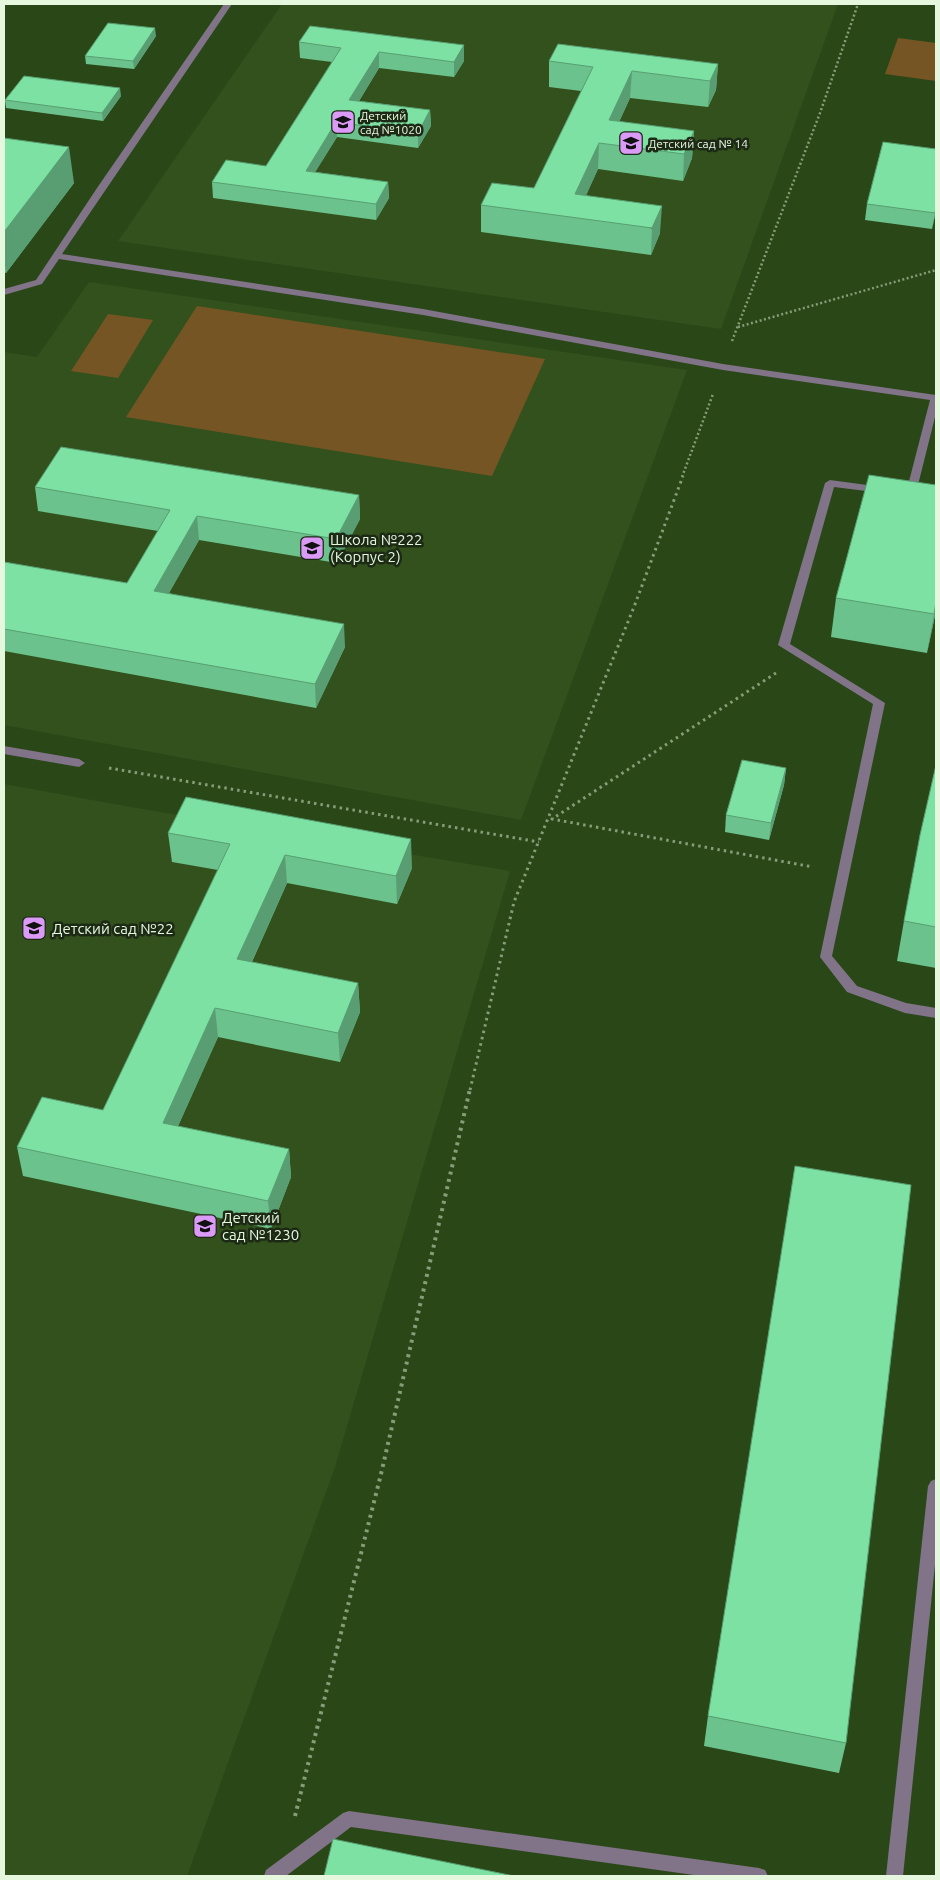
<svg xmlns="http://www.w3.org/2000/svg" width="940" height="1880" font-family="Ubuntu,sans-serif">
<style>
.built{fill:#32511c}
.green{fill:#765525}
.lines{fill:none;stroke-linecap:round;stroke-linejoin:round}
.path-far2{stroke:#859d78;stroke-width:2.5;stroke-dasharray:2 2.5;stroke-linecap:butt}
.path-far1{stroke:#859d78;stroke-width:3;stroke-dasharray:2.5 4;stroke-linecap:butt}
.path{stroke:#859d78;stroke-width:4;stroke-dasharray:3 4.5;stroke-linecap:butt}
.service{fill:#817388;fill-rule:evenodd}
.wall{fill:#6cc28c}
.shaded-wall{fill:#589e72}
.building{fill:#7de1a3;stroke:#589e72}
.labels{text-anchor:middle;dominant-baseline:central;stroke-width:5;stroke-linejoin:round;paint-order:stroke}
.far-poi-label{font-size:12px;fill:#e5f7dd;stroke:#1c2915;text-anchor:start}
.poi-label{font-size:15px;fill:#e5f7dd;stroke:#1c2915;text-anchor:start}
</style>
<rect width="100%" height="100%" fill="#2a4718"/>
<g class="built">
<polygon points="282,4 838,4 721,329 118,241"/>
<polygon points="89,282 687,370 521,820 4,725 4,352 37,357"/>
<polygon points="4,784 125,806 510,871 335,1467 187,1876 4,1876"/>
</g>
<g class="green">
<polygon points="898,38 936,43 936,81 885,74"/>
<polygon points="197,306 545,359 492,476 126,417"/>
<polygon points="108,314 153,320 118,378 71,371"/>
</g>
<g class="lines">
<g class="path-far2">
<polyline points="738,327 936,270"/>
<polyline points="732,341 820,113 858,4"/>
<polyline points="682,477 713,394"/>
</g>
<g class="path-far1">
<polyline points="776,673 552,819 813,867"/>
<polyline points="109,768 539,842"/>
<polyline points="470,1090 514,902 634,607 683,476"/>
</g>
<polyline class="path" points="295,1816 381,1474 470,1089"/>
<g class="service">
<polygon points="224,4 232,4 62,254 423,309 723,364 936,395 936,413 915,497 909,498 904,495 906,493 930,400 723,370 423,315 59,259 42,284 4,295 4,289 36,280 97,188"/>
<polygon points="830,480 882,487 887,490 882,493 834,487 790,644 885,703 832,956 857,986 906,1003 936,1008 936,1018 905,1013 847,992 820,957 873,704 778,645 825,483"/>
<polygon points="4,746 79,759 85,763 79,767 4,754"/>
<polygon points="936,1479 936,1555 903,1876 886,1876 928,1486 931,1481"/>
<polygon points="349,1811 759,1868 765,1870 768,1876 701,1876 351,1827 286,1876 264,1876 266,1870 343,1813"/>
</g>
</g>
<g class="wall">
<polygon points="156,36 134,69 86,64 85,56"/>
<polygon points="299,42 464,61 454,77 379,68 359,101 430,110 431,126 418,148 337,137 315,172 388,182 389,198 376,220 213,198 212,182 266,166 332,62 300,58"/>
<polygon points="549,61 718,64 716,90 708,107 630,98 619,122 694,131 692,158 683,181 598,169 586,195 660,233 651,255 481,232 481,205 534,188 581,91 549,87"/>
<polygon points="121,96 103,121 6,108 5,100"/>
<polygon points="4,138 74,183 6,273 4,272"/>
<polygon points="867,204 936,211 932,229 865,220"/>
<polygon points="936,485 936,611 927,653 831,637 836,598"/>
<polygon points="35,487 359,495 360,519 337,563 199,540 169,593 345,647 316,708 4,651 4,562 127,583 158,531 38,511"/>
<polygon points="936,765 936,968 897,961 904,921"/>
<polygon points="786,768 784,785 769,840 725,832 726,815"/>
<polygon points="168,833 412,868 397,904 287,883 252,962 358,983 360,1012 340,1062 218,1037 178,1126 289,1149 291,1177 271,1229 23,1176 17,1147 103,1110 218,870 172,862"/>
<polygon points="708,1716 846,1743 839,1773 704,1746"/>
</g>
<g class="shaded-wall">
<polygon points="155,28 156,36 134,69 133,61"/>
<polygon points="464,45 464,61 454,77 454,62"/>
<polygon points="379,52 379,68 350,116 349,100"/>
<polygon points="718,64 716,90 708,107 710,81"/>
<polygon points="632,71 630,98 609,144 609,120"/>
<polygon points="120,88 121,96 103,121 102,113"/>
<polygon points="430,110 431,126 418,148 418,133"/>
<polygon points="336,122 337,137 306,187 306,171"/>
<polygon points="694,131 692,158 683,181 684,154"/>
<polygon points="599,143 598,169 576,218 575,194"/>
<polygon points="69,147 74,183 6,273 4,257 4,232"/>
<polygon points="388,182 389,198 376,220 376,204"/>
<polygon points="662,206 660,233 651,255 652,228"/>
<polygon points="936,206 936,211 932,229 935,213"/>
<polygon points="359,495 360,519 337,563 336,539"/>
<polygon points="197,516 199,540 157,614 154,591"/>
<polygon points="936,602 936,611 927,653 934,614"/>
<polygon points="344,624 345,647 316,708 315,684"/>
<polygon points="786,768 784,785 769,840 771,823"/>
<polygon points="411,839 412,868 397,904 396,876"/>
<polygon points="285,855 287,883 240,988 237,959"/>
<polygon points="358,983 360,1012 340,1062 338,1033"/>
<polygon points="215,1008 218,1037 167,1151 163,1123"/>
<polygon points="289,1149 291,1177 271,1229 268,1201"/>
</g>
<g class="building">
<polygon points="108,23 155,28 133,61 85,56"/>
<polygon points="310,26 464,45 454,62 379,52 349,100 430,110 418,133 336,122 306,171 388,182 376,204 212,182 226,160 266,166 341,48 299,42"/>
<polygon points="558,44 718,64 710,81 632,71 609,120 694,131 684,154 599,143 575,194 662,206 652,228 481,205 492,183 534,188 593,67 549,61"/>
<polygon points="24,76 120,88 102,113 5,100"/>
<polygon points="4,138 69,147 4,232"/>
<polygon points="883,142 936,149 936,206 935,213 867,204"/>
<polygon points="61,447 359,495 336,539 197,516 154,591 344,624 315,684 4,629 4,562 127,583 170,510 35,487"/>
<polygon points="869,475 936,485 936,602 934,614 836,598"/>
<polygon points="742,760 786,768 771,823 726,815"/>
<polygon points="936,765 936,927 904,921 920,835"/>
<polygon points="186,797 411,839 396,876 285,855 237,959 358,983 338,1033 215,1008 163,1123 289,1149 268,1201 17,1147 42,1097 103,1110 230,844 168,833"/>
<polygon points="795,1166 911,1185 846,1743 708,1716"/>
<polygon points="333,1839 514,1876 324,1876"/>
</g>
<defs>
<g id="school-square" transform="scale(1.25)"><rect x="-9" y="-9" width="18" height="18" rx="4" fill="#da9af6" stroke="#1c2915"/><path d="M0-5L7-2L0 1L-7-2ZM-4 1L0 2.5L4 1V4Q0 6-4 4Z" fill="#111"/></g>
</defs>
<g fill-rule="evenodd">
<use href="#school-square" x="343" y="122"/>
<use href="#school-square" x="631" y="143"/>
<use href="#school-square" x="312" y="548"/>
<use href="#school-square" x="34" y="928"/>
<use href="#school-square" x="205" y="1226"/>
</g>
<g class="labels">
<g class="far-poi-label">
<text x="360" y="115">Детский<tspan x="360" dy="14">сад №1020</tspan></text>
<text x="648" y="143">Детский сад № 14</text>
</g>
<g class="poi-label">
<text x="330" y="539">Школа №222<tspan x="330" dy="17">(Корпус 2)</tspan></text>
<text x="52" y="928">Детский сад №22</text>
<text x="222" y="1217">Детский<tspan x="222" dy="17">сад №1230</tspan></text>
</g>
</g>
<rect width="940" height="1880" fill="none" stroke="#e5f7dd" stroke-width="10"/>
</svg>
